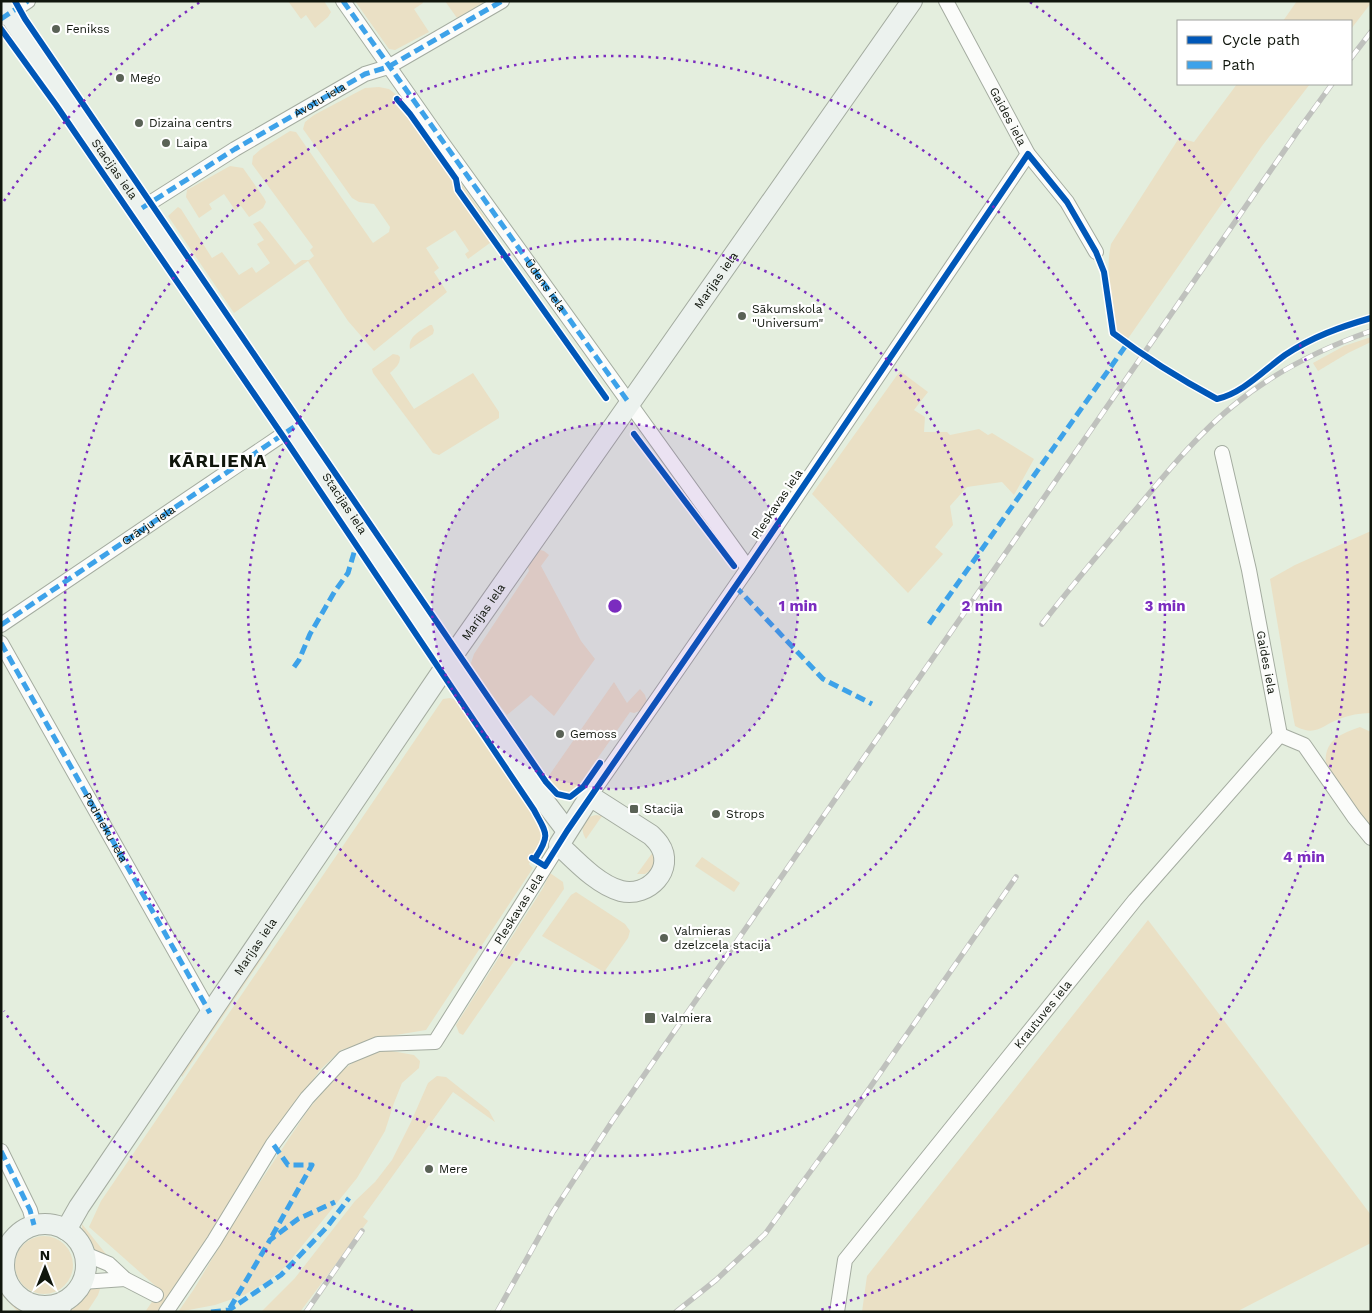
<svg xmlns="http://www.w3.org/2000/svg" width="1372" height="1313" font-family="'Work Sans',sans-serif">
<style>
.green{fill:#eae0c5}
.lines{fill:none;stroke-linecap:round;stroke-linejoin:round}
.street-casing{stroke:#a4aca0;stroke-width:16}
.secondary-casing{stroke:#a4aca0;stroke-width:22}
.street{stroke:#fbfcfa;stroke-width:14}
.secondary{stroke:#ecf2ee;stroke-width:20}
.rail-casing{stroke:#bfc1bd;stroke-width:5.5}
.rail{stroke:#fff;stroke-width:4;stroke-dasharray:11;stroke-linecap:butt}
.quiet{stroke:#3da2e9;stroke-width:5;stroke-dasharray:10 5;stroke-linecap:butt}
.cycleway-casing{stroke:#fff;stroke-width:9}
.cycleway{stroke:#0057b8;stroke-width:6}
.ring{fill:none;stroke:#7b2cbf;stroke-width:2.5;stroke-dasharray:2.5 5}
.poi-dot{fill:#5a6256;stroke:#fff;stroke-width:2}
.labels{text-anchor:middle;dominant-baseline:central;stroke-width:4.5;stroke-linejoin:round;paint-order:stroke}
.poi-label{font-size:12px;fill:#10160d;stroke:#fff;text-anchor:start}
.street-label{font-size:12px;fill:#10160d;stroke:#fff}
.district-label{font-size:18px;font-weight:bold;letter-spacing:1px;fill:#10160d;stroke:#fff}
.centre{fill:#7b2cbf;stroke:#fff;stroke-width:2.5}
.ring-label{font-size:15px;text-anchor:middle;font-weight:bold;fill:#7b2cbf;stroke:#fff;stroke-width:4.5;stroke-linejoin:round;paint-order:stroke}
</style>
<rect width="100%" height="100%" fill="#e4eede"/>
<g class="green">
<polygon points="288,1 324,1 331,12 328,17 315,28 306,15 301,19"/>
<polygon points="355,1 422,1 423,3 414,9 429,32 395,50 389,49"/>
<polygon points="445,1 486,1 457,18"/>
<polygon points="1297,1 1371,1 1371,3 1351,29 1351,21 1283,21"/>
<path d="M1237,84H1310L1262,146L1127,340L1115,329C1111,301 1105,272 1111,244L1179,138L1194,142Z"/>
<polygon points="379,87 389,89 402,99 495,232 494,240 468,259 465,254 469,251 455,230 426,248 439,268 434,272 447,292 374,351 348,321 308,261 234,313 168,216 178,207 181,209 212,258 222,252 239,275 252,267 256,273 270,263 257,244 264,240 253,224 260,221 263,224 295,265 302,260 309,260 314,256 310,250 313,247 252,164 253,156 261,149 290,131 296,132 373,243 389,232 390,227 374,204 359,202 352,198 303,129 305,122 314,115 365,88"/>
<polygon points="230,166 243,168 264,198 266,202 263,208 249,217 241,206 235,210 224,194 209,204 212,209 199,218 186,197 187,190"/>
<path d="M430,325H432L434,330L433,334L410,349C408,336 420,331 430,325Z"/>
<polygon points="1371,337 1371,342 1348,353 1318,371 1313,363 1344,346"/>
<path d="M393,354L398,355L400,357C400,365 395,368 390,373L414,409L473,373L499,412V418L439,455L433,453L373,373L372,369Z"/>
<polygon points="900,371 928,392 914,410 925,417 924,432 947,432 950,435 979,429 988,435 992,433 1034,459 1014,495 1002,482 967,487 950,506 953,525 935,547 943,554 908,593 812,494"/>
<path d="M1371,531V713C1360,713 1349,715 1339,719C1321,726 1316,737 1295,726L1293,716L1270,579L1295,565Z"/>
<polygon points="537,549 544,551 549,555 541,566 581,641 595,659 554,716 531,695 507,715 470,666 474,654 529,571 526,560"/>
<polygon points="614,682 627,703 640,689 645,695 647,702 642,710 634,713 630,712 576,789 572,793 558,790 548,777"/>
<path d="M450,698L457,700L540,826C544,841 536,851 529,864L533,868L426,1030L390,1036L341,1050L320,1070L275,1134L173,1296L161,1312H145L160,1290L89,1227L101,1201L443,699Z"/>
<path d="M1360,727L1371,732V828L1326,765C1323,741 1340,734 1360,727Z"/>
<path d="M596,815L602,816L586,839C579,829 583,817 596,815Z"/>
<polygon points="653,852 655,857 652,869 645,874 637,874"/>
<polygon points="702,857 740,883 734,892 695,866"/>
<polygon points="550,873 563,882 564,889 463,1035 459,1033 456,1025 543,888"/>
<polygon points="576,892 625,924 630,931 628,938 604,972 542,936 571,895"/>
<polygon points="1148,920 1371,1215 1371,1243 1236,1312 862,1312 867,1276"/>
<polygon points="269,943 271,945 182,1077 180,1072"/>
<polygon points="386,1050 414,1055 420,1061 419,1068 402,1083 394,1103 385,1131 357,1178 285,1267 268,1281 244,1295 215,1305 178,1312 194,1289 240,1212 308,1110 338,1073 360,1058"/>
<polygon points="437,1076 446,1077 456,1085 489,1111 495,1122 453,1092 363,1217 368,1221 300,1312 261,1312 295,1278 355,1201 375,1182 392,1160 411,1122 428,1083"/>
<path d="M82,1224L106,1254L105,1258C88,1249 83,1244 82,1224Z"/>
<circle cx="44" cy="1265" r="29"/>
<path d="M1,1282C9,1295 18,1304 30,1312H18L1,1294Z"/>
<path d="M101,1286L98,1295L87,1312H70C75,1297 86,1289 101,1286Z"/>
</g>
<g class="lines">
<g class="street-casing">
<g id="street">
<polyline points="343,1 441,141 748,568"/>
<path id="s1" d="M946,1L1028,154L1067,202L1096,252"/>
<polyline points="2,18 28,1"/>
<path id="s2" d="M142,208L235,149L365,74L388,67L502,1"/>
<path id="s3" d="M1222,453L1249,570L1280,735"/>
<polyline points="1,625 294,427"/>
<path id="s4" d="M1,643L210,1013"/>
<polyline points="1280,735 1304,745 1354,817 1371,838"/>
<polyline points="590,796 748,568 1028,154"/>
<polyline points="1,1151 30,1210 34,1225"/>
<polyline points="85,1254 109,1264 125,1279 156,1295"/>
<polyline points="82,1282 125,1279"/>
<polyline points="37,1305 40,1312"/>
<polyline points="63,1312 65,1300"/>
<path id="s5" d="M166,1312L214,1241L273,1144L307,1098L344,1058L378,1044L435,1042L559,845"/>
<path id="s6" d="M837,1312L845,1260L1135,900L1280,735"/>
</g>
</g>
<g class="secondary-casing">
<g id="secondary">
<path id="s7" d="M1,2L60,91L294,427L525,776L567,831"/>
<path d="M590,796L651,835C654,838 657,841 659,844C676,869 648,898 621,891C598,885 576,861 559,845Z"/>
<circle cx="45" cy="1265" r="41"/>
<path id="s8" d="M66,1230L79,1207L456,651L912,1"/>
</g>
</g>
<use href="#street" class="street"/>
<use href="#secondary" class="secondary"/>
<g class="rail-casing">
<g id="rail">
<polyline points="1351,58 1371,32"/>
<path d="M1042,624C1073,584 1106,545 1138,507C1168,471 1198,434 1234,405C1274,372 1323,348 1371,331"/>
<polyline points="306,1312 362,1231"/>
<polyline points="497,1312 553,1212 613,1120 1300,128 1332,84"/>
<polyline points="676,1312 716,1280 765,1234 837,1135 1016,877"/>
</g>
</g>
<use href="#rail" class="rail"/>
<g class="quiet">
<path id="s9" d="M343,1L629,403"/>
<polyline points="1,19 28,1"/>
<polyline points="142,208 235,149 365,74 388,67 502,1"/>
<polyline points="735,586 823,679 872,704"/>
<polyline points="929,624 1127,344"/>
<path id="s10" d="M1,625L294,427"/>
<polyline points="1,643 210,1013"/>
<polyline points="294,667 299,660 310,634 335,591 348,573 356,546"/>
<polyline points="1,1151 30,1210 34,1225"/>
<polyline points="272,1236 312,1165 288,1165 273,1144"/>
<polyline points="230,1308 270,1240 298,1219 335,1202"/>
<polyline points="211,1312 229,1310 281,1275 327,1227 349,1198"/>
</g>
<g class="cycleway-casing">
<g id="cycleway">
<polyline points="15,1 25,19 546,782 557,794 570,797 584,786 600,763"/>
<path d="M1,29L56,105L289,445L534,810C546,833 551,834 536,857"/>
<polyline points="397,99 410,114 456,179 458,190 606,398"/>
<polyline points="634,434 734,566"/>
<path d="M532,858L545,866L567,831L748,568L1028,154L1067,202L1096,252L1104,272L1113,333C1146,358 1180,379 1217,399C1243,393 1264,370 1285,355C1312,337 1340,327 1371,318"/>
</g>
</g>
<use href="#cycleway" class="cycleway"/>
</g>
<circle cx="615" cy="606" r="183" fill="#7b2cbf" fill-opacity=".12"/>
<g class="ring">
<circle cx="615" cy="606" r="183"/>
<circle cx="615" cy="606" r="367"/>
<circle cx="615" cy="606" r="550"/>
<path d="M413 1311A733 733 0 0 1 4 1011M4 201A733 733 0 0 1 200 2M1030 2A733 733 0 0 1 817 1311"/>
</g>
<g class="poi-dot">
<circle cx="56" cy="29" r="5"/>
<circle cx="120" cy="78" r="5"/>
<circle cx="139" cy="123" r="5"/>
<circle cx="166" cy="143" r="5"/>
<circle cx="742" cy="316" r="5"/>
<circle cx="560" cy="734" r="5"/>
<rect x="629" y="804" width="10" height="10" rx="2.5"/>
<circle cx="716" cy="814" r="5"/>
<circle cx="664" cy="938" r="5"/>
<rect x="644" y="1012" width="12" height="12" rx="2.5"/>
<circle cx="429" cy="1169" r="5"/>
</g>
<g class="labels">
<g class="poi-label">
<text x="66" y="29">Fenikss</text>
<text x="130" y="78">Mego</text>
<text x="149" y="123">Dizaina centrs</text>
<text x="176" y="143">Laipa</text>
<text x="752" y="309">Sākumskola<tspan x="752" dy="14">"Universum"</tspan></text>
<text x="570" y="734">Gemoss</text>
<text x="644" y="809">Stacija</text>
<text x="726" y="814">Strops</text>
<text x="674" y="931">Valmieras<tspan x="674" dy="14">dzelzceļa stacija</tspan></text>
<text x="661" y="1018">Valmiera</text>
<text x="439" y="1169">Mere</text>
</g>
<g class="street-label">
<text stroke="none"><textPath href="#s2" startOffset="208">Avotu iela</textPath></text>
<text stroke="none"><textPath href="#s1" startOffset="131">Gaides iela</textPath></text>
<text stroke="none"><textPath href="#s7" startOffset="202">Stacijas iela</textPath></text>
<text stroke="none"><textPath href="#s8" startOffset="1151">Marijas iela</textPath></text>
<text stroke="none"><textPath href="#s9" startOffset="349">Ūdens iela</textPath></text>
<text stroke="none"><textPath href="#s7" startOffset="608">Stacijas iela</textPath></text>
<text transform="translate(777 504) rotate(-56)">Pleskavas iela</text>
<text stroke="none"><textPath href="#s10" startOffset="178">Grāvju iela</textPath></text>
<text stroke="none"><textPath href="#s8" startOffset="746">Marijas iela</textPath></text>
<text stroke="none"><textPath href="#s3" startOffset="214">Gaides iela</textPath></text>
<text stroke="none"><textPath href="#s4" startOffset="212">Podnieku iela</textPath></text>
<text stroke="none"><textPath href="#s5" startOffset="562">Pleskavas iela</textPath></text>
<text stroke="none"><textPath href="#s8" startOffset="341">Marijas iela</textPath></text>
<text stroke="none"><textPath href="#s6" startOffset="368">Krautuves iela</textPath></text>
</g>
<g class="district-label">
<text x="218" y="460">KĀRLIENA</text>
</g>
</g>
<circle cx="615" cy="606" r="8" class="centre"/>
<g class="ring-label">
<text x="798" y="611">1 min</text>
<text x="982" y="611">2 min</text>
<text x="1165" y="611">3 min</text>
<text x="1304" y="862">4 min</text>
</g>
<rect width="1372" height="1313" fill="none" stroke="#10160d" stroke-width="5"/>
<rect x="1177" y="20" width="175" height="65" fill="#ffffff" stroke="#9fa29e"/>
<rect x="1187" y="36" width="25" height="8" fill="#0057b8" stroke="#9fa29e"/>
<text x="1222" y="45" font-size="15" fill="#10160d">Cycle path</text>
<rect x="1187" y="61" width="25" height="8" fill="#3da2e9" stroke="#9fa29e"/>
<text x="1222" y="70" font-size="15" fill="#10160d">Path</text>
<g transform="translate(45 1268)" stroke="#ffffff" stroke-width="4" paint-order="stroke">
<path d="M0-4L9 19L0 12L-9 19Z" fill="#10160d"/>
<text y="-8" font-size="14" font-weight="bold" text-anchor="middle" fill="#10160d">N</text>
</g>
</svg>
